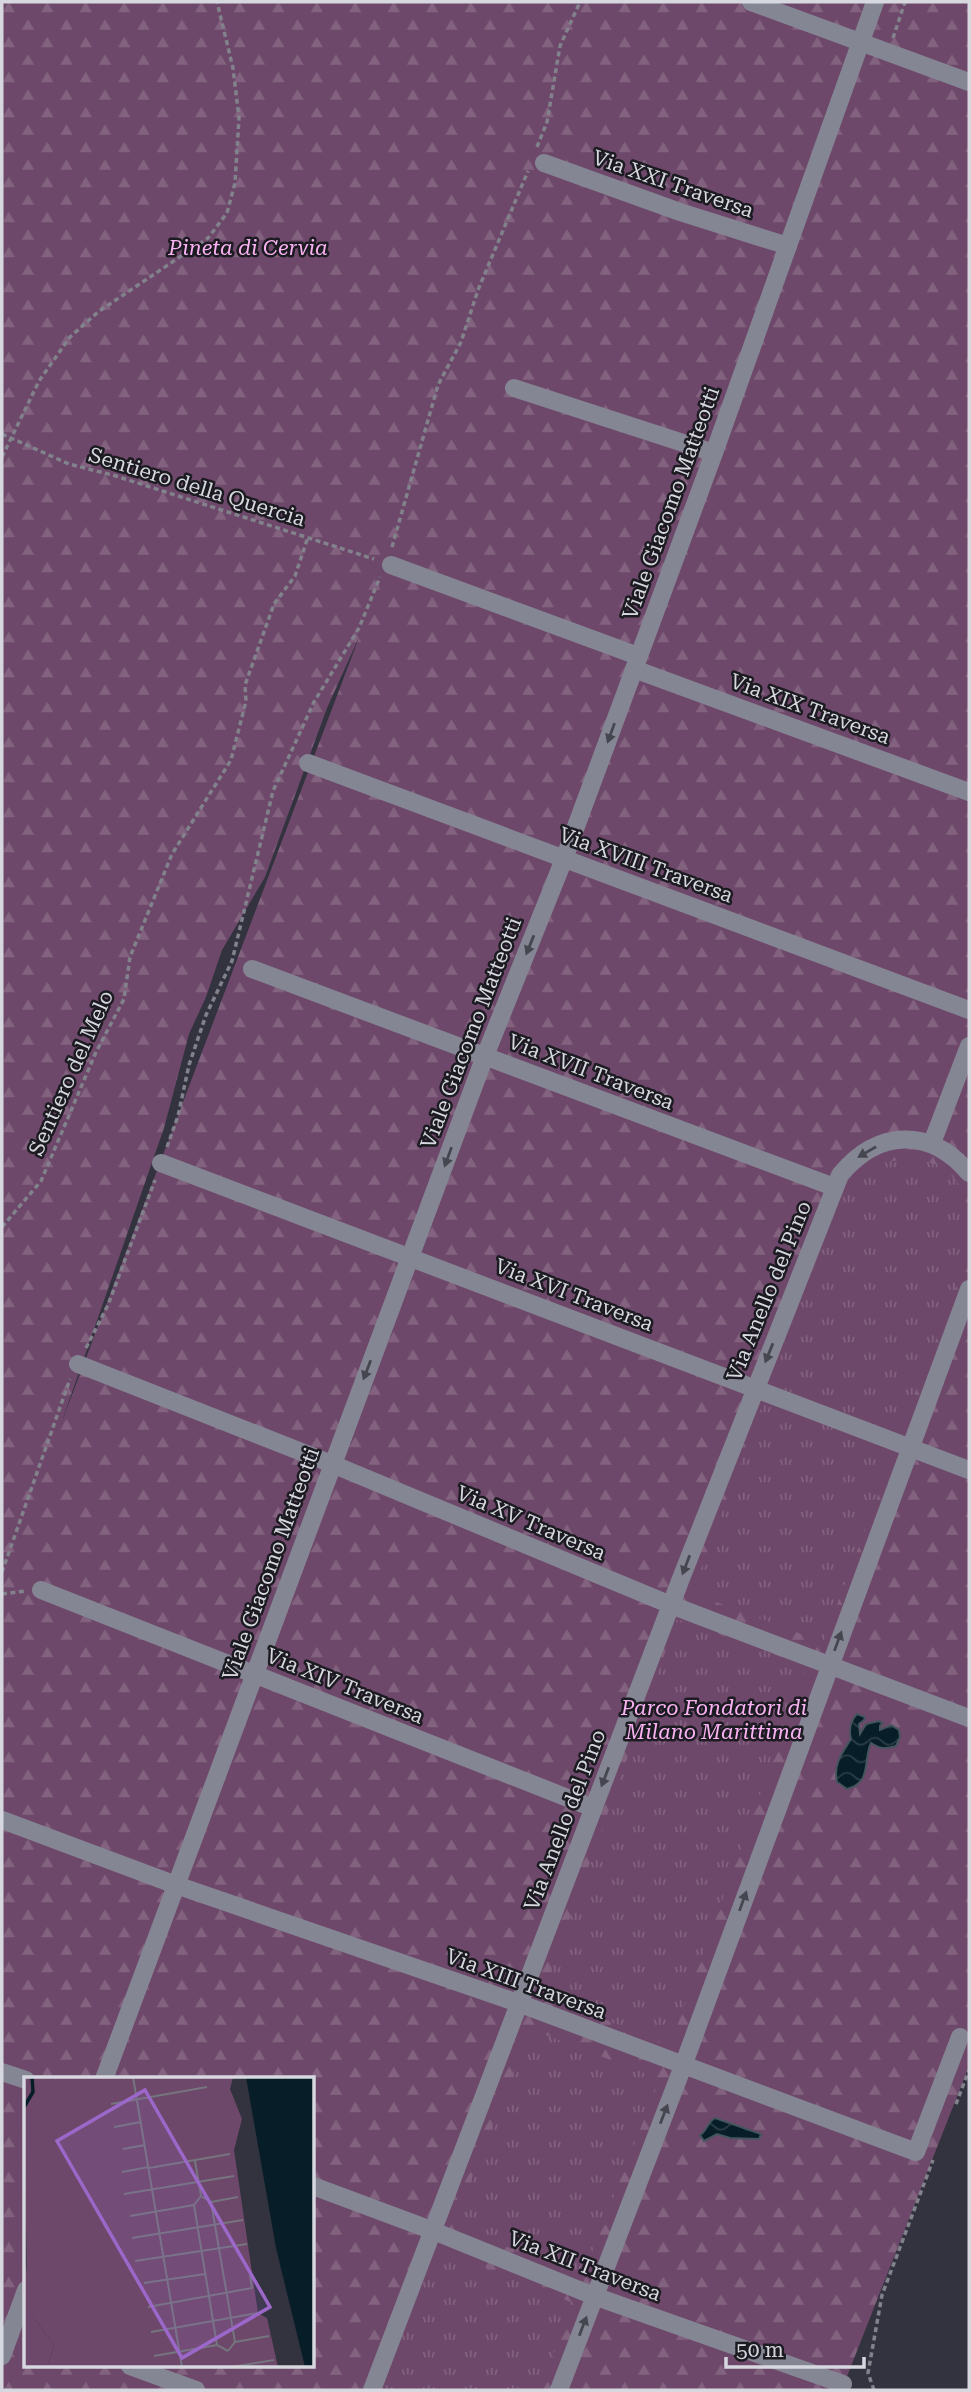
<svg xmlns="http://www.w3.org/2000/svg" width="971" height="2392" font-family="'Roboto Serif',serif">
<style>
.forest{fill:url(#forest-firs);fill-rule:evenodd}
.park{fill:url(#park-tufts)}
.water{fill:url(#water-waves);stroke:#45555e;stroke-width:2}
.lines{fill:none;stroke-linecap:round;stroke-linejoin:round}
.path{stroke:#81828c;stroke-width:3.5;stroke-dasharray:5 3.5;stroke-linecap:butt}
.minor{stroke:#858694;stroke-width:18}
.oneway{fill:#45464f}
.labels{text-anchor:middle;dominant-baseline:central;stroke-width:5;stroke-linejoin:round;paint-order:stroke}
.street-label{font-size:21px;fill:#d6d7df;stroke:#1b1b21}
.park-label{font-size:21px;font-style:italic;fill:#fab2f2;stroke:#1b1b21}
.inset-river{fill:none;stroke:#071d27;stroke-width:3.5}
.inset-road{fill:none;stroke:#74757f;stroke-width:2}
.view{fill:#9b68ca;fill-opacity:0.15;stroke:#9b68ca;stroke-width:3.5}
.inset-edge{fill:none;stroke:#d6d7df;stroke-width:3.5}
</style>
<defs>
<pattern id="forest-firs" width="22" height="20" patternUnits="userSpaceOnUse" patternTransform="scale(1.75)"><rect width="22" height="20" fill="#6e486a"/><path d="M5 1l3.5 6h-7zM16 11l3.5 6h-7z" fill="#82627f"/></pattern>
<pattern id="park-tufts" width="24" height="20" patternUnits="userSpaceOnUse" patternTransform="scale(1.75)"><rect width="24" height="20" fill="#6e486a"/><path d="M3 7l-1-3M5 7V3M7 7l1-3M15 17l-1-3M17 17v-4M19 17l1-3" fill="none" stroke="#82627f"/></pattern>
<pattern id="water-waves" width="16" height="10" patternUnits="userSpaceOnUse" patternTransform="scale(1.75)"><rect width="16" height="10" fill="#071d27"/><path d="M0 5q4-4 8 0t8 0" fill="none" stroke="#2a3d46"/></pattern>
</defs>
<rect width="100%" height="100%" fill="#32333f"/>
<path class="forest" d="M2,2H969V2066L844,2384L848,2390H2ZM360,635L61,1424L164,1128L189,1034L206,997L222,950L265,877L327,708ZM26,2079H313V2366H26Z"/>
<g class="park">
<path d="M910,1159C918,1161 929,1161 937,1165C971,1184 969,1217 969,1252L823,1642L692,1593L837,1205C855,1173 873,1161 910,1159Z"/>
<polygon points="677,1619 806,1666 670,2046 543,1994"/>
<polygon points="530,2029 660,2079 582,2277 453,2226"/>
<polygon points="434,2247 573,2303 540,2390 381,2390"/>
</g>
<g class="water">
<path d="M857,1714L865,1717L864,1720L859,1724L860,1734L866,1724L879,1721L883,1723L880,1726V1730L891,1725L899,1730L900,1737L896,1746C885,1749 880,1749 871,1743C863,1760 872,1783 847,1789L837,1782C833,1764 842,1753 851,1739C849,1731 850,1721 857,1714Z"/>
<path d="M715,2118L761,2134L759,2139L730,2138L717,2134L704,2141L700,2135C707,2131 708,2121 715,2118Z"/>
</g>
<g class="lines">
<g class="path">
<polyline points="893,38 905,2"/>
<polyline points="537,147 547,122 560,46 580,2"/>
<polyline points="2,434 69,464 116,476 374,559"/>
<polyline points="2,457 39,381 70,337 98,312 208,238 227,213 235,183 239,118 233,68 217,2"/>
<polyline points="392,547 438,385 461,342 478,290 528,171"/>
<polyline points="167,1147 178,1116 189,1065 206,1015 232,961 273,791 314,702 359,628 380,577"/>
<polyline points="2,1227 41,1181 96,1052 124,999 130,957 172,854 231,760 246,701 245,685 274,604 295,576 308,537"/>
<polyline points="86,1348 108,1305 155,1180"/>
<polyline points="2,1572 70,1379"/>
<polyline points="2,1594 25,1591"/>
<polyline points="956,2104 969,2070"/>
<polyline points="874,2390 868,2373 882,2295 933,2160"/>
</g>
<g class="minor">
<polyline points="751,2 969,82"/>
<polyline points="544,163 680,212 788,246"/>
<polyline points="514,388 714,453"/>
<polyline points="391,565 638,656"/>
<polyline points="634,669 969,792"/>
<polyline points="308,763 969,1010"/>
<polyline points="252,969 834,1187"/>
<polyline points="932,1143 969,1046"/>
<polyline points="161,1163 969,1470"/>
<polyline points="78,1364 332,1464 671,1605 969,1718"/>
<polyline points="41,1590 593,1808"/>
<polyline points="2,1820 176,1885 521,2004 916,2152 960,2037"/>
<polyline points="2,2072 26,2080"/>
<polyline points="104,2079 485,1056 564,859 714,453 875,2"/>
<polyline points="313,2186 431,2230 594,2296 843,2384"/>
<polyline points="2,2356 26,2290"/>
<polyline points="130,2366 196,2390"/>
<path d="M372,2390L680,1581L840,1175C878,1129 930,1127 969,1173"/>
<polyline points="559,2390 683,2066 969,1289"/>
</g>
</g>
<defs><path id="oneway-solid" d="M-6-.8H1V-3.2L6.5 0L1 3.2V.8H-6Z" transform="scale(1.75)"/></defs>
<g class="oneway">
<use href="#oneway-solid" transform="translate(611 733) rotate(110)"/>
<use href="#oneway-solid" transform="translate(530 945) rotate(112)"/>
<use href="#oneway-solid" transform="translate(867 1152) rotate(150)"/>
<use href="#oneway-solid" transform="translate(448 1157) rotate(110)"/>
<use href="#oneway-solid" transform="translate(769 1353) rotate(112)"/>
<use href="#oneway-solid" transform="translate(367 1370) rotate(111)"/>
<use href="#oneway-solid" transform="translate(686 1565) rotate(111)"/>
<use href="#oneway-solid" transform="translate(838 1641) rotate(-70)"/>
<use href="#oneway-solid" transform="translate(605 1777) rotate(111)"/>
<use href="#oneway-solid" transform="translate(743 1901) rotate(-70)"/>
<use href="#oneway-solid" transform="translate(664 2114) rotate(-69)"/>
<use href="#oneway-solid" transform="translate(583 2326) rotate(-69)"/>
</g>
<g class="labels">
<g class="street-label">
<text transform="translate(673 184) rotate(19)">Via XXI Traversa</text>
<text transform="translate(197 487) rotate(17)">Sentiero della Quercia</text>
<text transform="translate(671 503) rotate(-70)">Viale Giacomo Matteotti</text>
<text transform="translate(810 709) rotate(20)">Via XIX Traversa</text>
<text transform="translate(646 865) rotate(20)">Via XVIII Traversa</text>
<text transform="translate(471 1033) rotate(-69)">Viale Giacomo Matteotti</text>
<text transform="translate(591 1072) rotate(21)">Via XVII Traversa</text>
<text transform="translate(71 1073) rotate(-66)">Sentiero del Melo</text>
<text transform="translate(769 1291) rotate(-68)">Via Anello del Pino</text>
<text transform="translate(574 1295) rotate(21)">Via XVI Traversa</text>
<text transform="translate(531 1523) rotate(23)">Via XV Traversa</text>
<text transform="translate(271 1564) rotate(-70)">Viale Giacomo Matteotti</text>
<text transform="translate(345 1686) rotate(22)">Via XIV Traversa</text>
<text transform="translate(565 1820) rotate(-69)">Via Anello del Pino</text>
<text transform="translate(526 1984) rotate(20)">Via XIII Traversa</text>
<text transform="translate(585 2266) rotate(21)">Via XII Traversa</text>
</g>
<g class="park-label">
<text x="248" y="248">Pineta di Cervia</text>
<text x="714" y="1708">Parco Fondatori di<tspan x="714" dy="24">Milano Marittima</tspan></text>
</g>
</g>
<g transform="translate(24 2077)">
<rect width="290" height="290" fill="#32333f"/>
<path d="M0,177L10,241L30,268L23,290H0Z" fill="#6e486a"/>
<path d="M0,0H209L206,12L218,42L210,73L234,236L243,241L254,290H23L30,268L10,241L3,218Z" fill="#6e486a"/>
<path d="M178,121L186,126L193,170L179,172L172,127ZM193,173L200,214L186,216L179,175ZM201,218L205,240L190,242L187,220ZM205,243L209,265L204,272L195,269L190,245Z" fill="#6e486a"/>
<path d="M222,0H290V290H281L252,171Z" fill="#071d27"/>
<path class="inset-river" d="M0,30L9,15L8,0"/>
<path class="inset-road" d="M109,0L158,290M87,27L183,10M90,50L117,45M99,72L121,68M171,84L177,119M125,91L206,77M98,95L125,90M100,117L210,99M177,119L170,128L193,268L204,274M177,119L187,125L211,265L204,274M187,125L214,120M106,139L170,128M108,161L219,143M111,184L223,167M120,206L181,197M124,230L228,211L226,198M127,255L234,236M211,265L245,259M130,279L193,268M207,290L250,283"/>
<path class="view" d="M121,13L246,230L158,281L33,64Z"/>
<rect width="290" height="290" class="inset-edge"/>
</g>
<rect width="971" height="2392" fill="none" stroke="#d6d7df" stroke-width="7"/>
<path d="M726 2357v10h138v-10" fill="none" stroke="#d6d7df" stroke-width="3.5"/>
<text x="736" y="2357" font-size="21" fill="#d6d7df" stroke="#1b1b21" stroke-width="5" paint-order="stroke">50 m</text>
</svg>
